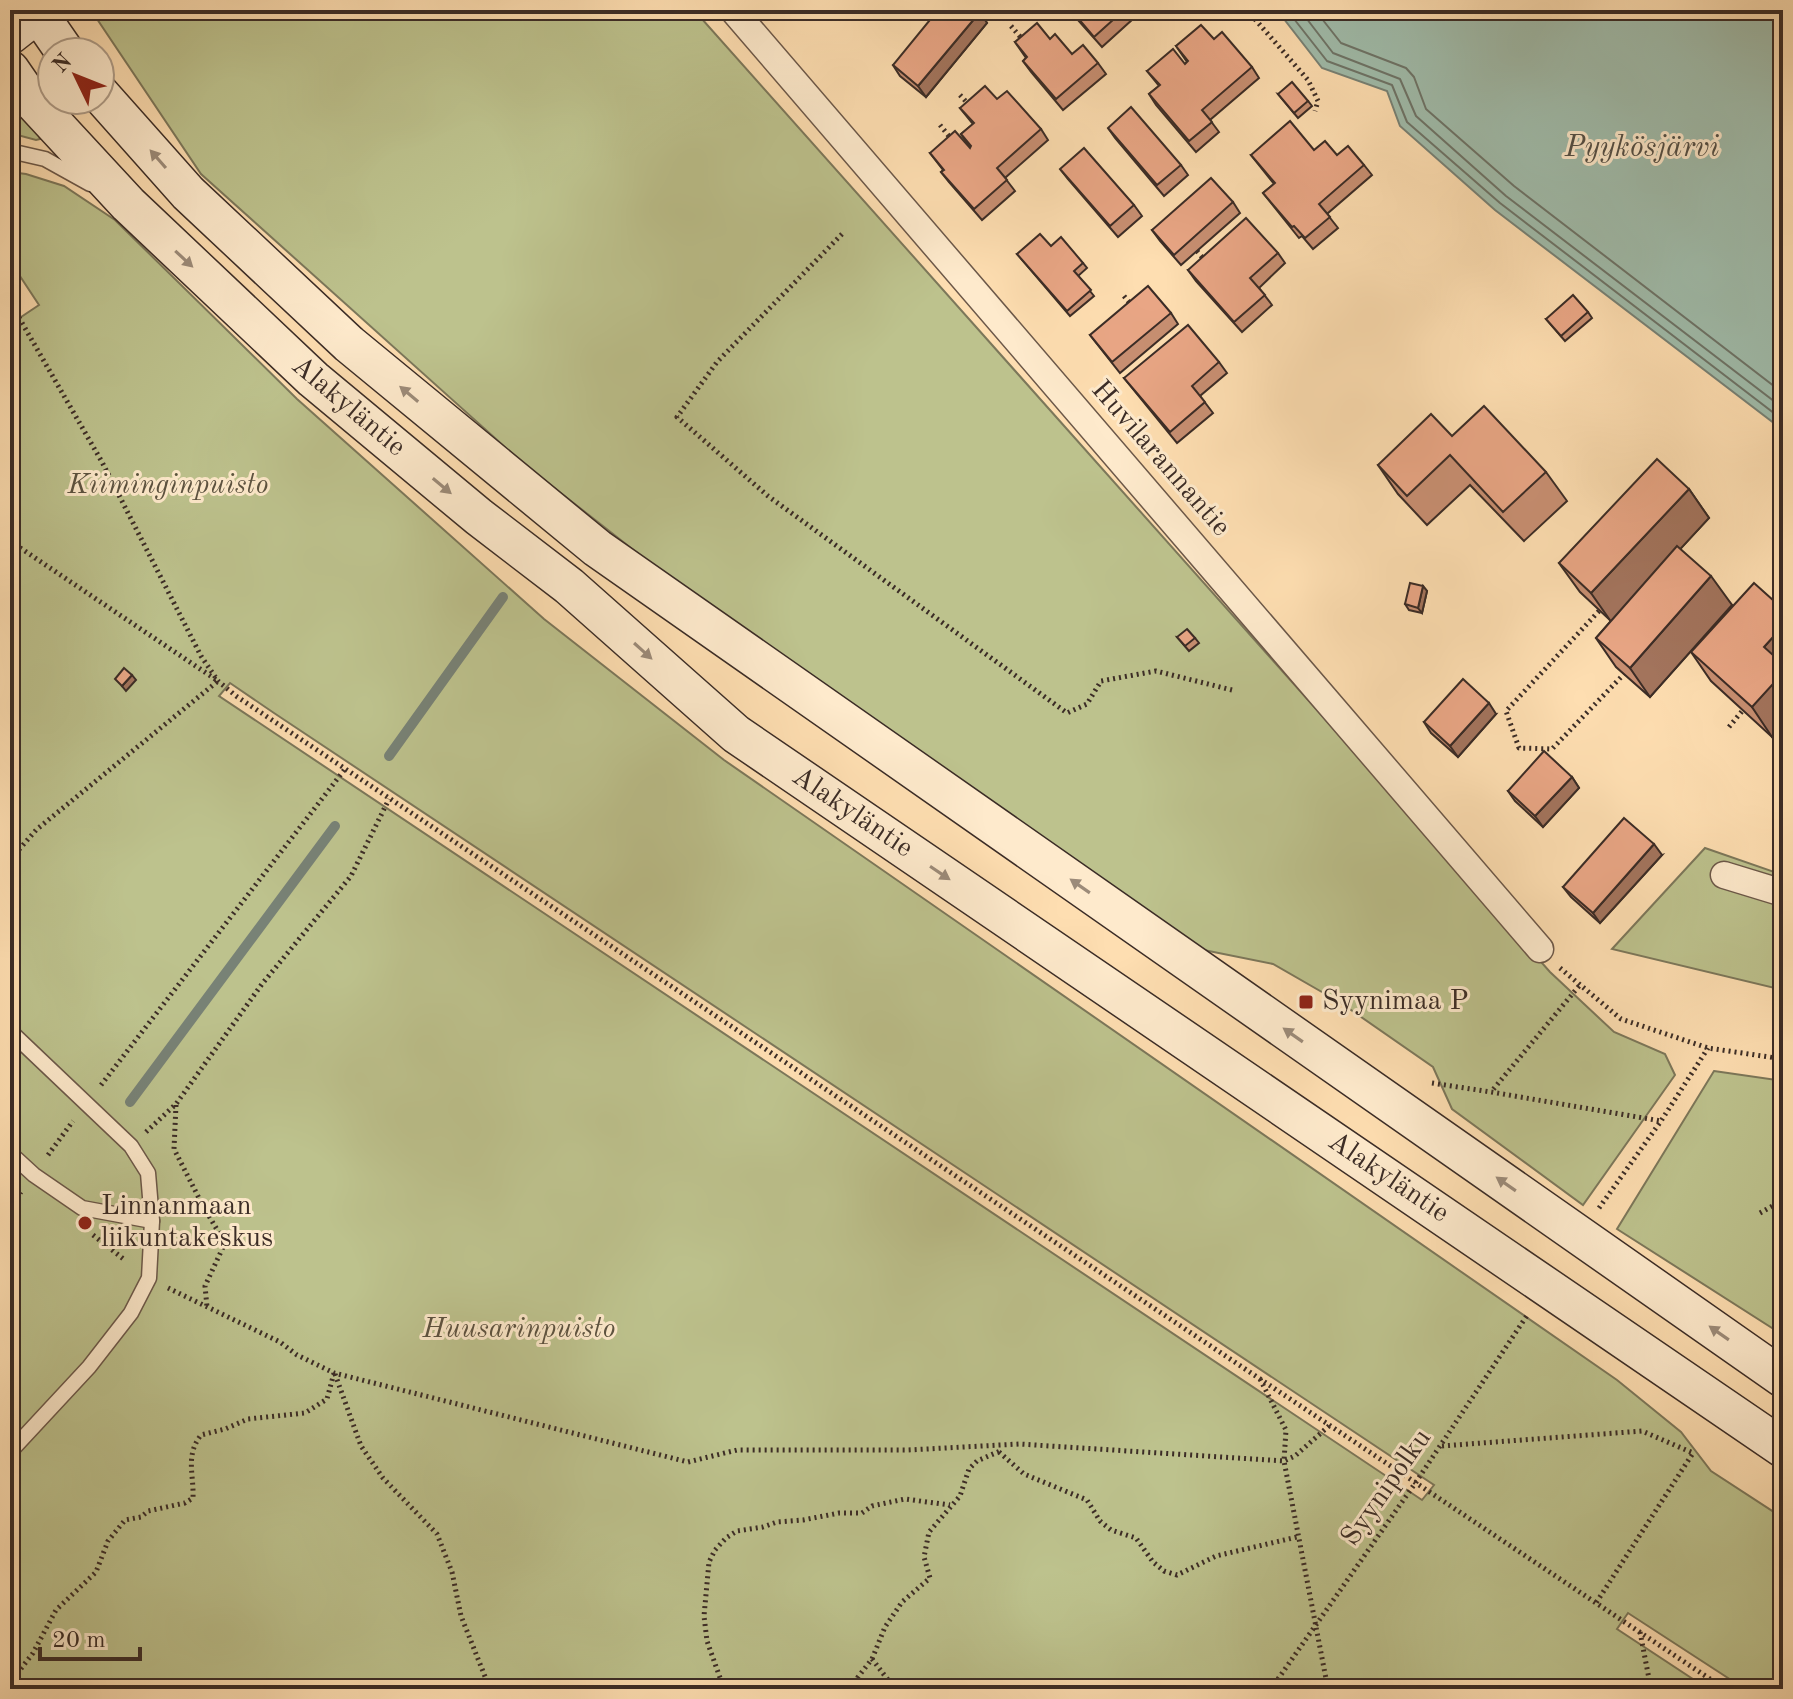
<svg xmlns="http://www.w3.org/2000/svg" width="1793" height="1699" font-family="'Old Standard TT',serif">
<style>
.green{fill:#bdc28d;stroke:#7c775a;stroke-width:2;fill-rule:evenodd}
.water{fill:#a0bcab;stroke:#788276;stroke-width:2}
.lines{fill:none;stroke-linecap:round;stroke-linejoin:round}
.shore{stroke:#6e7468;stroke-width:2}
.stream{stroke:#788276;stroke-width:10}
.service-casing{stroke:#6c5849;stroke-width:17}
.minor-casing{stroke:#6c5849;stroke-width:29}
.secondary-casing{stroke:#3b2c26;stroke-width:41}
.path{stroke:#3b2c26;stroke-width:5;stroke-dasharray:2 4;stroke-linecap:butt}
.service{stroke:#feeacc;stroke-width:14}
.minor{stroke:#feeacc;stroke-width:26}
.secondary{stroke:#feeacc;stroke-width:38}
.wall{fill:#c88f72;stroke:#3b2c26;stroke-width:2}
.shaded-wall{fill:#a3745d;stroke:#3b2c26;stroke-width:2}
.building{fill:#e9a685;stroke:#3b2c26;stroke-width:2}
.oneway{fill:#9c8b79}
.poi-dot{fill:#8f2418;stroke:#feeacc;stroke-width:3}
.labels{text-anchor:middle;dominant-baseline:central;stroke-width:6;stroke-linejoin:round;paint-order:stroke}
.street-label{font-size:28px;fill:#3b2c26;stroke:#feeacc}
.park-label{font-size:28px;font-style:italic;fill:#5c5240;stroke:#feeacc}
.poi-label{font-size:28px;fill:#3b2c26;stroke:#feeacc;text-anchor:start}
.water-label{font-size:30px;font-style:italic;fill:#545047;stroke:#feeacc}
</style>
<rect width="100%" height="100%" fill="#fedeb1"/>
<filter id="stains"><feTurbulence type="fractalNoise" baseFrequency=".0025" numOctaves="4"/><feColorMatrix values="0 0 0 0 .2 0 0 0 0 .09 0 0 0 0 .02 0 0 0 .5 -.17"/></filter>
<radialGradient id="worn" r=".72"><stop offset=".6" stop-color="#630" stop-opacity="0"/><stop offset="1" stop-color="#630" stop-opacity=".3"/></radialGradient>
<g class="green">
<polygon points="91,10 694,10 1550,972 1614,1032 1665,1054 1675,1075 1583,1205 1452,1109 1433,1067 1341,1003 1273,964 1179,945 696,599 525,465 201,174"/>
<polygon points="10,103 38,131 40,139 36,140 10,133"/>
<path d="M10,172L26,174L64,186L115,220L297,399L544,619L724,760L1617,1380L1681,1432L1711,1471L1783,1518V1689H1745L1628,1613L1617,1629L1708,1689H10V312L18,319L39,305L10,261ZM230,683L274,713L1434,1485L1422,1500L219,696Z"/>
<polygon points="1705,848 1783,875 1783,990 1612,949"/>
<polygon points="1714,1071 1783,1081 1783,1335 1617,1229"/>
</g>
<polygon class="water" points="1277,10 1783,10 1783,430 1495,210 1400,126 1387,91 1322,68"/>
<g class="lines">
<g class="shore">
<polyline points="1287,10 1327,61 1392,85 1407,122 1500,203 1783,420"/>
<polyline points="1300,10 1333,53 1400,79 1416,116 1506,196 1783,408"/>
<polyline points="1315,10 1341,43 1406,68 1414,77 1426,109 1514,186 1783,393"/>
</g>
<g class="stream">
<polyline points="389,756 503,597"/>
<polyline points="130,1102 335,826"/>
</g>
<g class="service-casing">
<g id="service">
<polyline points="10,151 45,159 90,184"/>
<polyline points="10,1031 131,1146 148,1173 152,1221 149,1278 131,1313 89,1367 10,1452"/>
<polyline points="10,1153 34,1175 82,1208 152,1221"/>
</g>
</g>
<g class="minor-casing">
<g id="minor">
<polyline points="733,10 1540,949"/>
<polyline points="1724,875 1783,893"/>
</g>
</g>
<g class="secondary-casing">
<g id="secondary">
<polyline points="36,10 65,52"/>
<polyline points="10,35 38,13"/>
<polyline points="10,70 28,96 128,204 313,379 479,517 569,586 736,734 1783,1448"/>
<polyline points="100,94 188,193 349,344 597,548 1783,1378"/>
</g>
</g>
<g class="path">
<polyline points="1247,10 1308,80 1318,101 1315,111"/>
<polyline points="1011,26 1023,40"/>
<polyline points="960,95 970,106"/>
<polyline points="940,125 952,140"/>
<polyline points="842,234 717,362 677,417 768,496 1067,713 1087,704 1101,681 1156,671 1232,690"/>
<polyline points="1197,251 1207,263"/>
<polyline points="1124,296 1133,307"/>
<polyline points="10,302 102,462 201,656 218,681 236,696 1725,1689"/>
<polyline points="10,541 218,681 36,830 10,860"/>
<polyline points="1599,611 1506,711 1519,748 1552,749 1624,674"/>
<polyline points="1729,727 1743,710"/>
<polyline points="1560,968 1621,1019 1708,1048 1783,1059"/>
<polyline points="1579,986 1491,1092 1661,1121"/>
<polyline points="1432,1083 1491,1092"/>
<polyline points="101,1085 345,769"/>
<polyline points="176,1105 174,1149 203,1206 225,1243 205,1286 207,1307"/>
<polyline points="146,1132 176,1104 262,984 351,876 389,799"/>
<polyline points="48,1155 73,1121"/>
<polyline points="10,1208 21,1192"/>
<polyline points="1599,1208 1661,1121 1708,1048"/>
<polyline points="1760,1213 1783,1200"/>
<polyline points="93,1235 126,1261"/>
<polyline points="168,1288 280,1342 297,1355 334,1373 688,1462 737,1450 908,1450 1019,1444 1284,1461 1328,1689"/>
<polyline points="335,1374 361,1446 383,1478 437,1534 452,1572 461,1616 486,1679 494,1689"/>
<polyline points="1260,1379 1286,1430 1284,1461 1295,1456 1330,1425"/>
<polyline points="1442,1446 1642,1431 1693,1453 1596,1603"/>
<polyline points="999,1452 1024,1474 1087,1500 1100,1521 1111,1530 1136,1538 1153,1562 1164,1571 1177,1575 1216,1556 1297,1537"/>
<polyline points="1640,1632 1651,1689"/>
<polyline points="872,1659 895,1689"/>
<path d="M10,1683L33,1653L56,1610L96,1572L108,1541L125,1520L141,1517L148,1511L185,1503L193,1498C194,1474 185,1456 201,1435L225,1429L248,1419L305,1413L327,1399L334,1373"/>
<polyline points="25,1689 35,1689"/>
<polyline points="724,1689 707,1641 704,1616 709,1562 715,1550 726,1538 737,1531 763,1527 777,1522 803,1520 839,1513 862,1513 872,1506 905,1499 950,1505"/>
<polyline points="853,1689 858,1677 872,1659 885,1627 902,1602 930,1578 924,1557 929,1532 960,1496 969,1469 977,1461 1000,1451"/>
<polyline points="1271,1689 1416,1482 1528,1314"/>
</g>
<use href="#service" class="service"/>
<use href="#minor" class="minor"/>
<use href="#secondary" class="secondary"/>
</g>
<g class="wall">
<polygon points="825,10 844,10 833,19"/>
<polygon points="1069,10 1128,10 1134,18 1102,47"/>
<polygon points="980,12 987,23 926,97 900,76 893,65"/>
<polygon points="1050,39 1072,54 1098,63 1106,74 1063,110 1031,72 1023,61 1026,58 1015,42"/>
<polygon points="1214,39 1252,67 1259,78 1210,120 1219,132 1196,152 1156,105 1149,94 1159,86 1147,71 1185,64 1187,62 1176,46"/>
<polygon points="1278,94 1308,101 1312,106 1298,118"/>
<polygon points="997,99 1041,129 1048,140 1005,178 1015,191 982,220 949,182 941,172 943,170 930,153 970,148 961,134 973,124 960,108"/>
<polygon points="1108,128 1181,165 1188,175 1164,196 1115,138"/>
<polygon points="1314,150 1337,155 1364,165 1372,175 1327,214 1338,228 1313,249 1302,236 1299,238 1263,193 1274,184 1251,155"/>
<polygon points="1060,169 1134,205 1142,216 1118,237 1068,179"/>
<polygon points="1233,202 1240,213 1181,265 1160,241 1152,230"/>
<polygon points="1051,246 1083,263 1087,268 1078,276 1094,296 1070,316 1017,254"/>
<polygon points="1278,253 1285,263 1259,288 1272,305 1242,332 1196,281 1188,270"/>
<polygon points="1588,312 1592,318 1565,341 1546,319"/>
<polygon points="1171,313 1178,324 1120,373 1090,335"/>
<polygon points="1219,362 1227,373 1200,396 1213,413 1177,443 1124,378"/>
<polygon points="1452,436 1546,472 1567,501 1524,541 1470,485 1427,525 1398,494 1378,465"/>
<polygon points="1689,489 1709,518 1680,549 1732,605 1650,697 1616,667 1596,638 1611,621 1580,592 1559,563"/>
<polygon points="1423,586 1427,591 1422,613 1409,610 1405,604"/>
<polygon points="1783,609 1772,737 1711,681 1691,652"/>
<polygon points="1177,637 1195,638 1199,643 1189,651"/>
<polygon points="1496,714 1458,757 1431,733 1424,722"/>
<polygon points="1572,777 1579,788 1543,827 1515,801 1508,791"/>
<polygon points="1662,855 1600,923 1571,897 1563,887"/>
</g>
<g class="shaded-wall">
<polygon points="980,12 987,23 926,97 918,86"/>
<polygon points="1689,489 1709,518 1612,623 1591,593"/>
<polygon points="1711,576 1732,605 1650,697 1630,668"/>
<polygon points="1423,586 1427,591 1422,613 1418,608"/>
<polygon points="1783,626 1783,725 1772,737 1752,707 1764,647"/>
<polygon points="132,675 136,680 126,691 122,686"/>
<polygon points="1489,703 1496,714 1458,757 1450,746"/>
<polygon points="1572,777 1579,788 1543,827 1535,816"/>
<polygon points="1654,844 1662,855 1600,923 1593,913"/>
<polygon points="10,1135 16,1144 10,1150"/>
</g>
<g class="building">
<polygon points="938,10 977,10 980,12 918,86 893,65"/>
<polygon points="1071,10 1124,10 1094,37"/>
<polygon points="1037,23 1050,39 1055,34 1072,54 1083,45 1098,63 1056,99 1023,61 1027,57 1015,42"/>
<polygon points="1201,25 1214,39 1222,32 1252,67 1202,110 1212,122 1189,141 1149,94 1160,85 1147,71 1173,49 1185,64 1188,61 1176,46"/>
<polygon points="1292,82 1308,101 1294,113 1278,94"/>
<polygon points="985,86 997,99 1007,91 1041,129 997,168 1007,180 974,209 941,172 944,170 930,153 955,131 970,148 971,146 961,134 974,123 960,108"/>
<polygon points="1131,107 1181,165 1157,185 1108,128"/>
<polygon points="1290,121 1314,150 1325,141 1337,155 1348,146 1364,165 1319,204 1330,217 1305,238 1294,226 1292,227 1263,193 1275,183 1251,155"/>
<polygon points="1084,148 1134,205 1110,226 1060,169"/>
<polygon points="1211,178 1233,202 1174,255 1152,230"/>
<polygon points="1246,218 1278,253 1250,278 1265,295 1234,322 1188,270"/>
<polygon points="1040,234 1051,246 1061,237 1083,263 1074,271 1091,290 1067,311 1017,254"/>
<polygon points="1148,286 1171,313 1112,362 1090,335"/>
<polygon points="1573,295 1588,312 1561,336 1546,319"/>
<polygon points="1188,325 1219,362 1192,386 1205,402 1170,432 1124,378"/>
<polygon points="1484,406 1546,472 1503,512 1450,455 1407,496 1378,465 1431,414 1452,436"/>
<polygon points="1657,459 1689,489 1591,593 1559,563"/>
<polygon points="1677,546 1711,576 1630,668 1596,638"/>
<polygon points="1410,583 1423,586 1418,608 1405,604"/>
<polygon points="1754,583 1783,609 1783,626 1764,647 1783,664 1783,673 1752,707 1691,652"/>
<polygon points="1187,629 1195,638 1185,646 1177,637"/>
<polygon points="124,668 132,675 122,686 115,679"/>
<polygon points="1463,679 1489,703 1450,746 1424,722"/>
<polygon points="1544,751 1572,777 1535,816 1508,791"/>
<polygon points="1624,818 1654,844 1593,913 1563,887"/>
</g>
<defs><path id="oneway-solid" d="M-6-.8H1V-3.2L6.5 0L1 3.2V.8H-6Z" transform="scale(2)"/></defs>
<g class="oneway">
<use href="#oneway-solid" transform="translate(158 159) rotate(-131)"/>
<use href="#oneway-solid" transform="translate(184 259) rotate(43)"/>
<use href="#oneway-solid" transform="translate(409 394) rotate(-140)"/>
<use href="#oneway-solid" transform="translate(442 486) rotate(40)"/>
<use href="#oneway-solid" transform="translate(643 651) rotate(42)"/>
<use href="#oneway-solid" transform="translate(940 873) rotate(34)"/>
<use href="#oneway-solid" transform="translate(1080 886) rotate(-145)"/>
<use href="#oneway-solid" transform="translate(1293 1035) rotate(-145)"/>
<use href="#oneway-solid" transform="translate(1506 1184) rotate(-145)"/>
<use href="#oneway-solid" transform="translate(1719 1333) rotate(-145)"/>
</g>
<g class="poi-dot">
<rect x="1298" y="994" width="16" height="16" rx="4"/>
<circle cx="85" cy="1223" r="8"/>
</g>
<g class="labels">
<g class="street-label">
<text transform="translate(348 407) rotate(40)">Alakyläntie</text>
<text transform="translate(1160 459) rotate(49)">Huvilarannantie</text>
<text transform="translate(852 813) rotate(34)">Alakyläntie</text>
<text transform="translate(1388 1178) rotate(34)">Alakyläntie</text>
<text transform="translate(1387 1488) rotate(-55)">Syynipolku</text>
</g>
<g class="park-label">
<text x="168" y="486">Kiiminginpuisto</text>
<text x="519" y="1330">Huusarinpuisto</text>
</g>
<g class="poi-label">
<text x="1322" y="1002">Syynimaa P</text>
<text x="101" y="1207">Linnanmaan<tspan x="101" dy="32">liikuntakeskus</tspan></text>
</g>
<g class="water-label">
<text x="1642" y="148">Pyykösjärvi</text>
</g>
</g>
<rect width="1793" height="1699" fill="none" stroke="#fedeb1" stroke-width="40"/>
<rect x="12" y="12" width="1769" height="1675" fill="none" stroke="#3b2c26" stroke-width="4"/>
<rect x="20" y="20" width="1753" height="1659" fill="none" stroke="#3b2c26" stroke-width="2"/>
<g transform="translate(76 76) rotate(313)"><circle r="38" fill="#feeacc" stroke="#b09e8a" stroke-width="2"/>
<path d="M0-6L14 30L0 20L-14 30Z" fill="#8f2418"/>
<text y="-12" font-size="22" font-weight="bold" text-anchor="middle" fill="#3b2c26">N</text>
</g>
<path d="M40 1647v12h100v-12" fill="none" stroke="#3b2c26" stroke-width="4"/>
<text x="52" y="1647" font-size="24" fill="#3b2c26" stroke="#feeacc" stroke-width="6" paint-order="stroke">20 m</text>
<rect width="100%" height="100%" filter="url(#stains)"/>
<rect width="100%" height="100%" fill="url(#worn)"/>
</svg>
